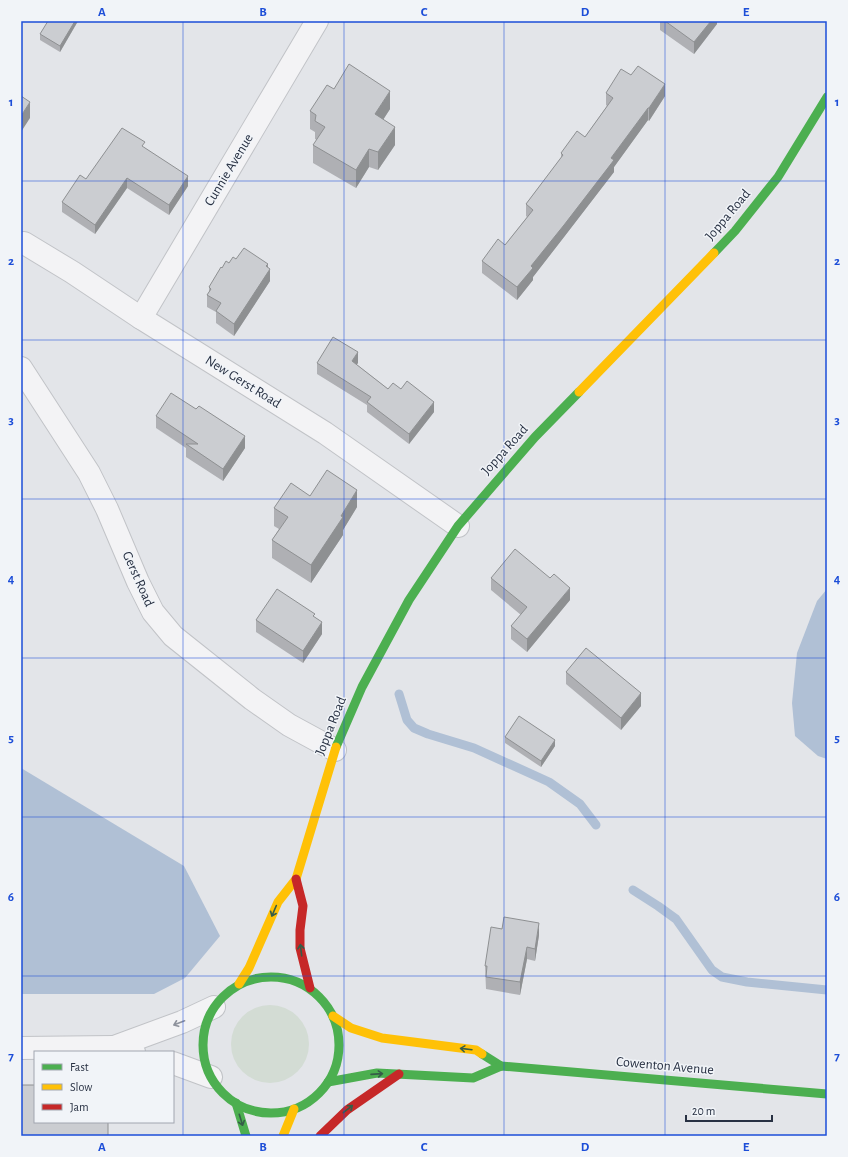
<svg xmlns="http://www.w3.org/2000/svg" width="848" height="1157" font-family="'Alegreya Sans',sans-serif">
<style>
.green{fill:#d3dcd4}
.water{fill:#b0c0d5}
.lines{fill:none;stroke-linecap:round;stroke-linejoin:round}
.stream{stroke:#b0c0d5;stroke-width:9}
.street-casing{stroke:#c1c3c7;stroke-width:24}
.street{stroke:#f3f3f5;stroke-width:22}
.fast{stroke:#4caf50;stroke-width:9}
.slow{stroke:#ffc107;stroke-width:9}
.jam{stroke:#c62828;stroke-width:9}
.wall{fill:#afb0b4}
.shaded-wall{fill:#8e9092}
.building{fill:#cbcdd1;stroke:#8e9092}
.oneway{stroke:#355d48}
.oneway2{stroke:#8e929c}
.grid{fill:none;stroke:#1d4ed8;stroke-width:1;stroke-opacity:0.55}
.labels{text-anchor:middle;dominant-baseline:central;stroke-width:3;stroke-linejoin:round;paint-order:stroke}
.street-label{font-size:14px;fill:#283143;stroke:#f1f4f8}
.neatline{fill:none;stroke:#1d4ed8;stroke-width:1.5}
.grid-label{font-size:13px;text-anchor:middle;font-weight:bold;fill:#1d4ed8}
</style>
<rect width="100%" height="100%" fill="#e3e5e9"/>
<circle class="green" cx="270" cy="1044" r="39"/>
<g class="water">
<polygon points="827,589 827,759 818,756 795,736 792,703 797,653 817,601"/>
<polygon points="21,768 184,866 220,936 185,978 154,994 21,994"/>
</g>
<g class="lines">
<g class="stream">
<polyline points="399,694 407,720 414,728 428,734 474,748 549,782 580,804 596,825"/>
<polyline points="633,890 658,906 676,919 712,970 722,977 747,982 827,990"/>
</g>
<g class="street-casing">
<g id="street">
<polyline points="24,243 72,272 141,318 325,433 458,526"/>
<polyline points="141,318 317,21"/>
<polyline points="21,368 89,473 107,509 138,582 153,612 173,636 252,699 289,725 335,750"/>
<polyline points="114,1047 182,1022 214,1007"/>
<polyline points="21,1048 114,1047 134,1052"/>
<polyline points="173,1063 211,1077"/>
</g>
</g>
<use href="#street" class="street"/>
<g class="fast">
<polyline points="714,253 735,231 778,177 827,97"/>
<polyline points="336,747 362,687 409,600 458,526 535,437 579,392"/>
<circle cx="271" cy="1045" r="68"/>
<polyline points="482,1054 501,1066 827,1094"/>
<polyline points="328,1082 377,1073 473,1078 501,1066"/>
<polyline points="236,1103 246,1136"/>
</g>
<g class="slow">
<polyline points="579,392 714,253"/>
<polyline points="239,984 249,968 278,902 296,879 336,747"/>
<polyline points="333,1016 351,1028 382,1038 476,1050 482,1054"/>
<polyline points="283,1136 294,1109"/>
</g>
<g class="jam">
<polyline points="296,879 303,906 300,930 300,948 310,988"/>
<polyline points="320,1136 347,1110 399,1074"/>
</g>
</g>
<g class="wall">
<polygon points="78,21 60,52 40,40 40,34"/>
<polygon points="658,21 717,21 717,24 694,54 660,30 660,22"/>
<polygon points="334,89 390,109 383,120 395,145 378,170 369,167 356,188 313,163 313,145 317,140 315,139 315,132 310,129 310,111"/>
<polygon points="606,93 665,96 649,121 648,120 614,167 614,172 564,237 533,277 533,280 517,300 482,273 482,261 505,245 527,217 526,216 526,204 561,158 561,153 585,137 607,106 606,105"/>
<polygon points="145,148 188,186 169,215 127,188 95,234 62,212 62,202 86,179"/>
<polygon points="236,259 268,267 270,281 234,336 216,323 216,312 207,307 207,295 209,292 209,287 222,268"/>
<polygon points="317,363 358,363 356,364 388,389 434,412 409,444 367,412 367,405 317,374"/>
<polygon points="156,416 245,448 223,481 186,457 186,448 156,428"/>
<polygon points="310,496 357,507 343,530 343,535 311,583 272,558 272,540 279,529 274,526 274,508"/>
<polygon points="491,578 570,600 527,652 511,639 511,626 521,615 491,590"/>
<polygon points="315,618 322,634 303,663 256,632 256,620"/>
<polygon points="566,672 641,706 621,730 566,684"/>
<polygon points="505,737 555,746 541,767 505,743"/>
<polygon points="539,935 535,961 527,959 520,995 486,989 485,966"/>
</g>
<g class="shaded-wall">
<polygon points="75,21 78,21 60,52 60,46"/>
<polygon points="711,21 717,21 717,24 694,54 694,42"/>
<polygon points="665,84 665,96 649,121 649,108"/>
<polygon points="390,91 390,109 375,132 375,114"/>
<polygon points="30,102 30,118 21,132 21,116"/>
<polygon points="648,108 648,120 614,167 614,172 564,237 533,277 533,280 517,300 517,287 531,266"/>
<polygon points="395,127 395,145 378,170 378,152"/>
<polygon points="369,149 369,167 356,188 356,170"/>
<polygon points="188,176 188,186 169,215 169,205"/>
<polygon points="127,178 127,188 95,234 95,225"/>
<polygon points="268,264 268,272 270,269 270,281 234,336 234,324"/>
<polygon points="358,352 358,363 352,371 352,361"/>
<polygon points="434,402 434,412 409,444 409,434"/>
<polygon points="245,436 245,448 223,481 223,469"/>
<polygon points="357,490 357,507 343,530 343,535 311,583 311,565 341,516"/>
<polygon points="570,588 570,600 527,652 527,639"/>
<polygon points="322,622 322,634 303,663 303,651"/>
<polygon points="641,693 641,706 621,730 621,718"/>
<polygon points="555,740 555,746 541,767 541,761"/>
<polygon points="539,923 539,935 535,961 535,949"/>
<polygon points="527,947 527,959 520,995 520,982"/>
</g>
<g class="building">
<polygon points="48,21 75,21 60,46 40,34"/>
<polygon points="665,21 711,21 694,42"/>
<polygon points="349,64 390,91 375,114 395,127 378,152 369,149 356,170 313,145 325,127 315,121 316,115 310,111 327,85 334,89"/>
<polygon points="638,66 665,84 649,108 648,108 611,158 614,160 564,225 531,266 533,268 517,287 482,261 498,239 505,245 533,210 526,204 563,155 561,153 577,131 585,137 613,98 606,93 621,69 631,75"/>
<polygon points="21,96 30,102 21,116"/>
<polygon points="122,128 145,142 142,146 188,176 169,205 127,178 95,225 62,202 80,175 86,179"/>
<polygon points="244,248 268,264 266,266 270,269 234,324 216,311 221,303 207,295 211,289 209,287 221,267 222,268 226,261 229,263 233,257 236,259"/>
<polygon points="333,337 358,352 352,361 388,389 393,383 401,389 407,381 434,402 409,434 367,402 371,397 317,363"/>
<polygon points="171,393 196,409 199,406 245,436 223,469 186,444 198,444 156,416"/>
<polygon points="327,470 357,490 341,516 343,517 311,565 272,540 288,517 274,508 291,483 310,496"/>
<polygon points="515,549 550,578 554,574 570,588 527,639 511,626 527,607 491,578"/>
<polygon points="277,589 315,614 313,616 322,622 303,651 256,620"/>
<polygon points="586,648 641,693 621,718 566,672"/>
<polygon points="519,716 555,740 541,761 505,737"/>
<polygon points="504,917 539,923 535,949 527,947 520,982 486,977 487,966 485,966 491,927 502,929"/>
<polygon points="21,1085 35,1085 35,1122 108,1122 108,1136 21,1136"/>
</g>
<defs><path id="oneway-shaft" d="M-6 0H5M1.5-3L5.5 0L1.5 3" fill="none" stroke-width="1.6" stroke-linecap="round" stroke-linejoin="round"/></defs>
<g class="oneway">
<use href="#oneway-shaft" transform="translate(274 911) rotate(113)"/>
<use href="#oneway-shaft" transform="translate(301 950) rotate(-97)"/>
<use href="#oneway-shaft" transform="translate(466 1049) rotate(-173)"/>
<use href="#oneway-shaft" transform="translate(377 1074) rotate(-4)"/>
<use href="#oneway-shaft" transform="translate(348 1109) rotate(-38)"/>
<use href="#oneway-shaft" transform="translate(241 1120) rotate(73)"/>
</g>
<use class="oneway2" href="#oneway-shaft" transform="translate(179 1023) rotate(159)"/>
<path class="grid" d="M183,21V1136M344,21V1136M504,21V1136M665,21V1136M21,181H827M21,340H827M21,499H827M21,658H827M21,817H827M21,976H827"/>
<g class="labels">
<g class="street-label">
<text transform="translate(229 170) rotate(-59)">Cunnie Avenue</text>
<text transform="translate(728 215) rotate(-50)">Joppa Road</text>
<text transform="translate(243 382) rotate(32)">New Gerst Road</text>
<text transform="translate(505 450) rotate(-48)">Joppa Road</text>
<text transform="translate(138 579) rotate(66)">Gerst Road</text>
<text transform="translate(331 726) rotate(-68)">Joppa Road</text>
<text transform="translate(665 1066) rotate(5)">Cowenton Avenue</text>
</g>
</g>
<rect width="848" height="1157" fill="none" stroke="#f1f4f8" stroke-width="44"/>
<rect x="34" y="1051" width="140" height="72" fill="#f1f4f8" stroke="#a1a6b0"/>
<rect x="42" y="1064" width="20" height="6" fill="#4caf50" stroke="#a1a6b0"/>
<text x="70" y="1071" font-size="12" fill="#283143">Fast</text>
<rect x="42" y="1084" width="20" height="6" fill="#ffc107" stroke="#a1a6b0"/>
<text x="70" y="1091" font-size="12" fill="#283143">Slow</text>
<rect x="42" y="1104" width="20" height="6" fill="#c62828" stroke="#a1a6b0"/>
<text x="70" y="1111" font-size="12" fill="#283143">Jam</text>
<path d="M686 1115v6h86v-6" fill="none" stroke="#283143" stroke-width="2"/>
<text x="692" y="1115" font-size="12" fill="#283143" stroke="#f1f4f8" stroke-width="3" paint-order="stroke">20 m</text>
<rect x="22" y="22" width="804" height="1113" class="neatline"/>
<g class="grid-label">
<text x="102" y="16">A</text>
<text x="263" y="16">B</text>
<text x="424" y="16">C</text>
<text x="585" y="16">D</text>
<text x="746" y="16">E</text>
<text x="11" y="106">1</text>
<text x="837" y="106">1</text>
<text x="11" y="265">2</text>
<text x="837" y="265">2</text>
<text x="11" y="424">3</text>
<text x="837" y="424">3</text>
<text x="11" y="583">4</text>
<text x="837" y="583">4</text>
<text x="11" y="742">5</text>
<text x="837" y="742">5</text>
<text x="11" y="901">6</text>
<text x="837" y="901">6</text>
<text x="11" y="1060">7</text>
<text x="837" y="1060">7</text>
<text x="102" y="1151">A</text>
<text x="263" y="1151">B</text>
<text x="424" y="1151">C</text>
<text x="585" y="1151">D</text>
<text x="746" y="1151">E</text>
</g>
</svg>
